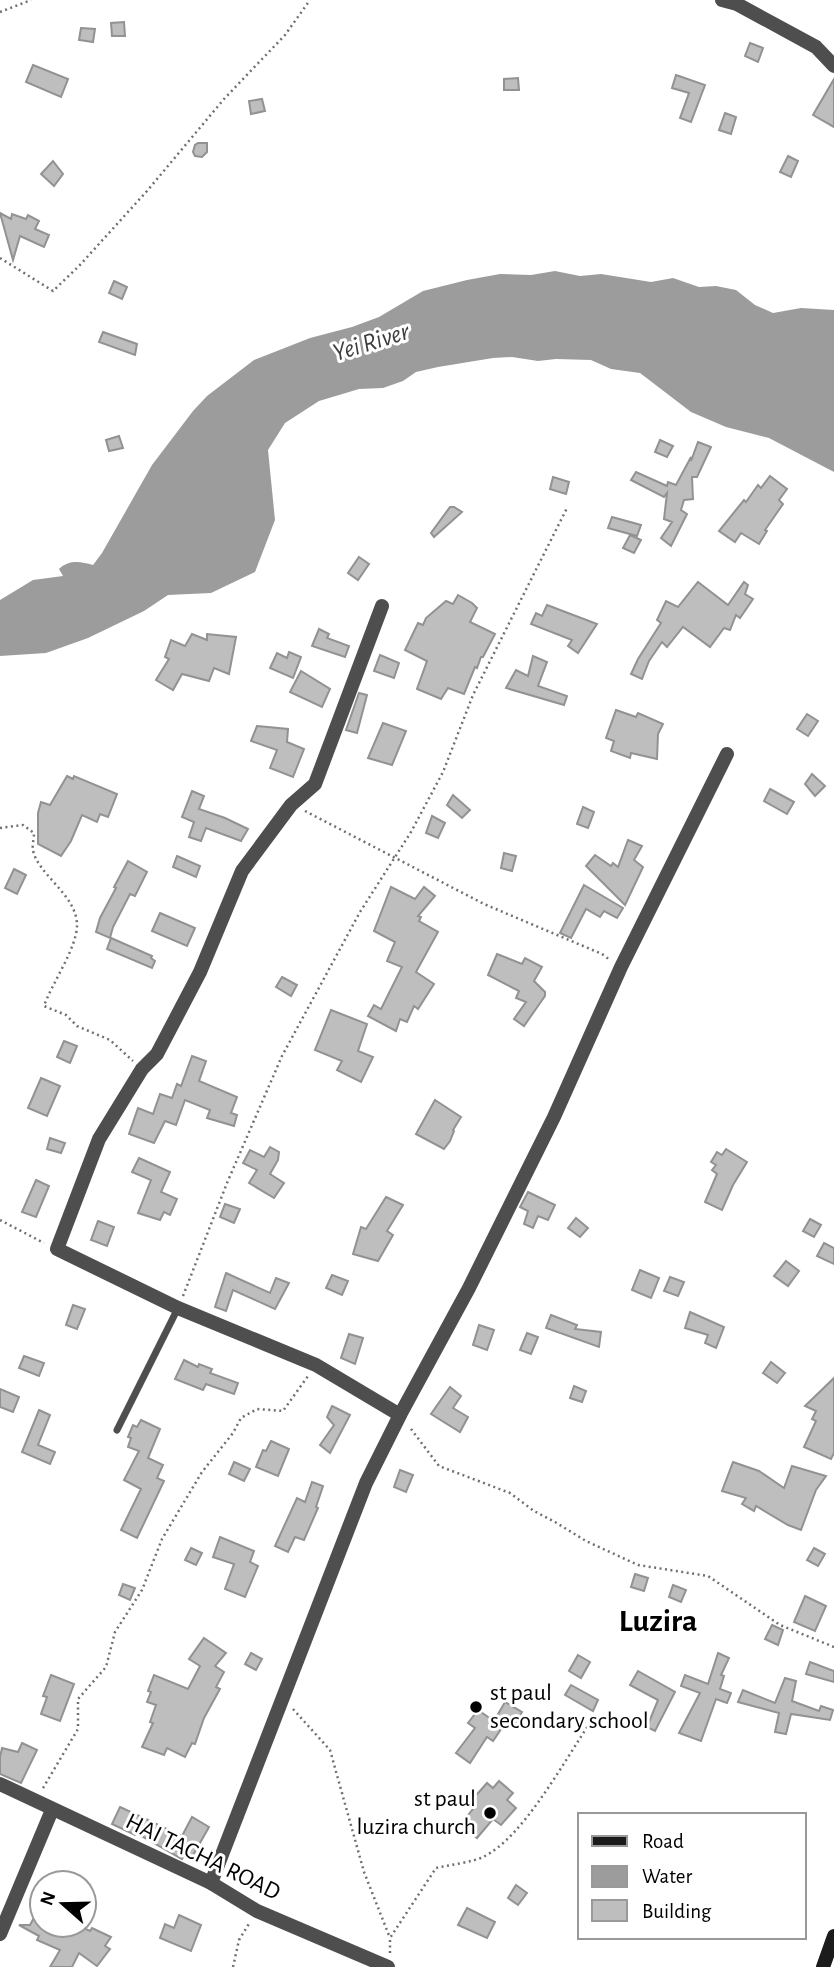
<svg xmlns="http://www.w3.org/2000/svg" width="834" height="1967" font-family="'Alegreya Sans',sans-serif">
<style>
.water{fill:#9c9c9c}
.building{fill:#bebebe;stroke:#929292;stroke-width:2}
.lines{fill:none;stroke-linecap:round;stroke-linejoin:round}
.path{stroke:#707070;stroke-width:2.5;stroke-dasharray:2 3.5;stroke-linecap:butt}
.lane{stroke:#4e4e4e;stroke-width:7}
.street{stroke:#4e4e4e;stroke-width:14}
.secondary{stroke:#1b1b1b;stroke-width:14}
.poi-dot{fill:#000;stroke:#fff;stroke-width:2.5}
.labels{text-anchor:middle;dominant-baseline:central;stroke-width:6;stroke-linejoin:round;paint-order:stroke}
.poi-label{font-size:24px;fill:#000;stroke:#fff;text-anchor:start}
.street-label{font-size:24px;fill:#000;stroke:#fff}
.water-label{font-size:26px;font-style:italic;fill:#3d3d3d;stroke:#fff}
.district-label{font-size:32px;font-weight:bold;fill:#000;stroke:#fff}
</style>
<rect width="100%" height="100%" fill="#fff"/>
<path class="water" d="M555,271L580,276L601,274L651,282L673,278L699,287L716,286L736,290L755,305L773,313L801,308L834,310V472L769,438L726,427L691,412L640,373L611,369L591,360L556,359L538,361L512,357L493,358L438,367L416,372L403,381L383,388L359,389L319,401L285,423L268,450L275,520L255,572L211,593L168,595L144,611L88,638L46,653L0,656V600L33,580L63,576L59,569C70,559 81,562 93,565L102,553L152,465L193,411L207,396L254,360L310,338L352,327L379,317L423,291L467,280L500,274L531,275Z"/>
<g class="building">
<polygon points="124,22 125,36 112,36 111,23"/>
<polygon points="81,28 95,29 93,42 79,40"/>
<polygon points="750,43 763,48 758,62 745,56"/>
<polygon points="33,65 68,79 61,97 26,82"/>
<polygon points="676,75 705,85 691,122 680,118 689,93 672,88"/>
<polygon points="518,78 519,90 504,90 504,79"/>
<polygon points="834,79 834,127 813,115"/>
<polygon points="262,99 265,111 251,114 249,101"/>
<polygon points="725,113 736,117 731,134 719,130"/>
<polygon points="198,143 207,143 207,152 202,157 195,156 193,152 195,145"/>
<polygon points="788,156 798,161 791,177 780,172"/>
<polygon points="53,161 63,174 54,186 41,174"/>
<polygon points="0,213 11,219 12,214 26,219 28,215 39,221 35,229 49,235 44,247 20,236 13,260"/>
<polygon points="114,281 127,287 122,299 109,293"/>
<polygon points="103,332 137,344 135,355 99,342"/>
<polygon points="119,436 123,448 109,451 106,440"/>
<polygon points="660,440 673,446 667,457 655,452"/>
<polygon points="698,442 711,447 697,477 692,477 693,499 684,500 681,510 687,514 671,546 661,538 672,522 664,519 667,493 664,497 631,480 636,472 667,486 668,482 676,485 691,457 691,461"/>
<polygon points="770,476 787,489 779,500 783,504 765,530 767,531 759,544 741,533 735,542 719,531 744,500 746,502 758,485 761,488"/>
<polygon points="553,477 569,482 566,494 550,489"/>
<polygon points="450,507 454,507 462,512 434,537 431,533"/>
<polygon points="612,517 641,525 637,536 608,528"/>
<polygon points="630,535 641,540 634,553 623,548"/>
<polygon points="359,557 369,564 358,580 348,573"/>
<polygon points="698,582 728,605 744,582 748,585 745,594 753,599 740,618 736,615 730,630 724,628 710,647 683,627 667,647 662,642 649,661 642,679 631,674 638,659 661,623 657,620 666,601 678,607"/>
<polygon points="458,595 472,603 477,608 470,622 495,634 483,657 481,657 477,668 475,667 464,694 448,688 441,699 417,689 427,661 405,650 418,623 423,625 426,618 446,601 453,604"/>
<polygon points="547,605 597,624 578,653 568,646 572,640 531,624 536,613 542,616"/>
<polygon points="319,629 329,634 327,638 349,646 345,657 312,646"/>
<polygon points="192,634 207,640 207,634 236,637 229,674 214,668 209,681 182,674 173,690 156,680 169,659 165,657 171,640 185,646"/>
<polygon points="289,652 301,657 293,678 270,668 277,653 287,658"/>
<polygon points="380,655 399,663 394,678 374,671"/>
<polygon points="533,656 547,662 538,686 567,696 564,705 506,688 516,670 528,676"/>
<polygon points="301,671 330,689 322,707 290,692"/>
<polygon points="359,693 367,695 357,733 346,730"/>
<polygon points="616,710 636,717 638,713 663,724 658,734 657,759 631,753 630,758 611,751 614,741 606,738"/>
<polygon points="807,714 818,721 808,736 797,729"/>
<polygon points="383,723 406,731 392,765 368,758"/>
<polygon points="257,726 288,729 287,742 304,749 293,777 270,768 277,750 251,741"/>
<polygon points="812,774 825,786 815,796 805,784"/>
<polygon points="67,776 73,779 74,776 117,794 108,817 100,814 97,822 82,815 71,841 61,856 38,844 38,813 41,802 50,805"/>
<polygon points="770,789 794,802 787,814 764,801"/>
<polygon points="192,791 204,796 199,809 225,818 248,829 241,841 206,828 201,841 189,837 194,822 182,817"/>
<polygon points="453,795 470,810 462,818 447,805"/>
<polygon points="583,807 594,812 588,828 577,824"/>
<polygon points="432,816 445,823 438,838 426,833"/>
<polygon points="628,840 642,846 634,860 643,867 625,905 586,866 595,855 611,866 613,863 618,867"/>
<polygon points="504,853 516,856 512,871 501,868"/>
<polygon points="177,856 200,866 196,877 173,867"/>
<polygon points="128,861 147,872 135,896 130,894 113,927 110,938 96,932 100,918 116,888 114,887"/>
<polygon points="14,869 26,875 17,894 5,888"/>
<polygon points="584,885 623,908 617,918 604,911 600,917 586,909 571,938 560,933"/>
<polygon points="391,887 415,899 424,887 435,896 418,916 421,917 419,921 438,932 416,972 434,984 418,1009 414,1006 407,1022 400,1019 396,1031 368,1016 374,1005 381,1009 402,967 387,961 395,942 374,931"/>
<polygon points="160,913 195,928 187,946 152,931"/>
<polygon points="111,938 152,956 151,958 155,961 152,968 107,949"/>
<polygon points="497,954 522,964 525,958 542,967 534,981 545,992 545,996 524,1026 514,1019 526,1002 516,998 519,991 488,975"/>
<polygon points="282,977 297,985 291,996 276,987"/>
<polygon points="331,1010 367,1024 358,1051 373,1057 361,1082 337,1070 342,1061 315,1050"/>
<polygon points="64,1041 77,1046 70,1063 57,1057"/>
<polygon points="192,1056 206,1061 199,1081 237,1097 231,1113 237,1115 234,1126 207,1118 210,1110 185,1100 176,1125 165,1121 154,1143 129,1134 138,1108 153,1114 160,1094 172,1098 177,1084 181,1086"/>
<polygon points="41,1078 60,1086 47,1116 28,1108"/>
<polygon points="435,1100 461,1117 453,1130 454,1131 450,1141 444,1149 416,1134"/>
<polygon points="50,1138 65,1143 61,1153 47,1149"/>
<polygon points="270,1147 279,1152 278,1160 270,1174 284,1183 274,1198 249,1183 257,1170 243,1163 250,1150 264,1157"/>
<polygon points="726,1149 747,1162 733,1185 722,1210 705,1202 717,1174 712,1170 716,1165 711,1162 717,1152 722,1155"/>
<polygon points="139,1158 170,1172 161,1192 177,1199 170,1215 164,1212 160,1220 138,1213 151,1180 132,1172"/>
<polygon points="36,1180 49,1186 36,1217 22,1212"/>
<polygon points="528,1192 555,1205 548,1220 538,1216 533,1228 524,1224 528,1211 520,1207"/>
<polygon points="386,1197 403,1205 387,1231 393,1235 378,1261 353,1254 361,1227 366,1229"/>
<polygon points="225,1204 240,1209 234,1223 220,1217"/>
<polygon points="576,1218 588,1228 580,1237 568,1228"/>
<polygon points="810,1219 821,1225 814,1237 803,1231"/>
<polygon points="98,1221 114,1227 107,1246 91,1240"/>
<polygon points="824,1243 834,1248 834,1264 817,1256"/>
<polygon points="786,1261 799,1271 788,1286 774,1276"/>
<polygon points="640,1270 659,1278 651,1298 632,1290"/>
<polygon points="226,1273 270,1293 276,1278 289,1283 275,1309 233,1290 226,1311 215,1307"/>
<polygon points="332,1275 348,1281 342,1295 326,1288"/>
<polygon points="670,1277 684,1282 678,1296 664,1291"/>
<polygon points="73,1305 85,1309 77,1329 66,1325"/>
<polygon points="690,1312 724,1327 716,1348 705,1343 708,1335 685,1328"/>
<polygon points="551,1315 577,1325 575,1329 601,1332 599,1347 546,1328"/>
<polygon points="479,1325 494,1330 487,1350 473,1345"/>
<polygon points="527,1333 538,1337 531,1354 520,1350"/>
<polygon points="349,1334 363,1338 355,1364 341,1358"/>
<polygon points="24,1356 44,1363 39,1376 19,1368"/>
<polygon points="184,1360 198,1367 199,1364 212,1369 210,1373 238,1383 234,1394 206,1384 203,1390 175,1379"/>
<polygon points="771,1362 785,1373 777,1383 763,1373"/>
<polygon points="834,1378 834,1453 831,1459 804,1447 816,1421 812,1419 816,1411 805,1406"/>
<polygon points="574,1386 586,1391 582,1402 570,1398"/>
<polygon points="450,1387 461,1396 453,1408 468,1417 460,1432 431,1414"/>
<polygon points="0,1389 19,1397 13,1412 0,1407"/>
<polygon points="332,1406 350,1415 330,1453 320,1445 334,1425 327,1417"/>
<polygon points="39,1410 50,1415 38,1445 55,1452 50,1464 22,1452"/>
<polygon points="141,1420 160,1429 148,1458 163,1465 157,1478 164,1481 137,1538 121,1530 141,1489 124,1480 139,1451 128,1447 131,1438 128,1437 133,1425 137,1427"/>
<polygon points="271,1441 289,1449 278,1476 256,1467 263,1450 266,1451"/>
<polygon points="234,1462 250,1469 244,1481 229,1474"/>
<polygon points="733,1462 759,1471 784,1488 792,1466 826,1476 816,1490 801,1530 788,1525 756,1506 754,1511 742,1504 746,1498 722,1491"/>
<polygon points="400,1470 413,1475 406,1492 394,1487"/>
<polygon points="312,1482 323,1486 316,1507 318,1508 304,1540 295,1537 288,1552 275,1546 297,1498 305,1502"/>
<polygon points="220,1537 254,1551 250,1562 258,1566 245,1597 225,1589 234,1564 213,1557"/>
<polygon points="191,1548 202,1553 196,1565 185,1560"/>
<polygon points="814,1548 825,1554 818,1566 807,1560"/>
<polygon points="635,1574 648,1578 644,1591 631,1587"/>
<polygon points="123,1584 135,1588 130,1600 119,1595"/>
<polygon points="673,1585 686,1590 681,1602 669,1597"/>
<polygon points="805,1596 826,1606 815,1631 794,1622"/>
<polygon points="772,1625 783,1630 778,1645 765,1639"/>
<polygon points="204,1638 226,1653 215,1666 224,1672 216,1687 220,1689 204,1718 195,1744 192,1743 185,1757 167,1748 164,1755 142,1747 153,1723 150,1722 156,1705 147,1702 151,1692 148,1691 154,1675 188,1689 200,1666 189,1659"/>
<polygon points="251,1653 262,1659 256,1670 245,1664"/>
<polygon points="718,1653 729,1658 721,1675 724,1676 720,1689 731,1693 727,1703 716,1699 701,1741 679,1733 700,1693 681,1686 685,1675 708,1684"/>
<polygon points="578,1655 590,1662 581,1678 569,1671"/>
<polygon points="810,1662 834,1671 834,1682 806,1674"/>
<polygon points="638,1671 675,1692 655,1731 647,1727 658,1700 630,1685"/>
<polygon points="51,1675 74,1684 60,1721 41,1714 47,1697 43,1696"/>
<polygon points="785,1678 796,1681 792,1701 819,1711 821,1706 833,1710 830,1720 791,1714 786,1734 775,1732 779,1713 738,1702 743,1690 775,1703"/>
<polygon points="571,1685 598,1700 593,1711 565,1695"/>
<polygon points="505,1702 522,1712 515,1723 508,1719 493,1741 487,1737 470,1763 456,1753 475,1728 468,1723 478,1710 494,1721"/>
<polygon points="22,1743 37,1750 21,1783 0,1774 0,1757 2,1748 18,1752"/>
<polygon points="499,1781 513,1793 507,1800 516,1808 501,1825 493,1819 477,1838 461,1824 476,1805 471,1801 487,1783 493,1788"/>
<polygon points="120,1807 182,1836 192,1817 209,1827 191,1859 184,1855 182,1859 136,1833 135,1835 112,1824"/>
<polygon points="516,1885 527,1893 518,1905 508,1898"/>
<polygon points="42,1903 42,1925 77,1925 90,1931 92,1928 111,1937 105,1946 110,1949 97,1966 79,1953 72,1967 50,1967 60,1950 37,1940 39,1936 19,1925 30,1925"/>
<polygon points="467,1908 495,1922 487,1938 458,1925"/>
<polygon points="179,1915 201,1925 191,1951 160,1938 165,1924 174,1928"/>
</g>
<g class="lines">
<g class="path">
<polyline points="0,12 31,0"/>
<polyline points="0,258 53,291 79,266 147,191 224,99 285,35 310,0"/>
<polyline points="305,811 484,904 602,954 610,960"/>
<path d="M0,828L23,825L34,833C34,838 32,845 33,850C37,874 77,895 77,925C77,948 52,983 44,1006L66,1015L77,1026L110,1040L133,1061"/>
<polyline points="0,1220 44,1243"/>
<polyline points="183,1296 227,1183 282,1056 360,912 411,832 443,772 473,695 567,508"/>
<polyline points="411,1429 439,1466 510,1493 534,1511 555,1522 586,1541 638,1565 708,1576 780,1625 834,1647"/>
<polyline points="293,1709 330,1750 364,1872 390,1938"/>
<polyline points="43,1788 78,1729 78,1699 106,1667 115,1632 142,1590 162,1539 202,1472 233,1433 241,1418 257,1409 283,1411 308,1376"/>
<path d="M390,1953V1938L436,1868C449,1865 473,1862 483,1857C523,1838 564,1761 590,1723"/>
<polyline points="233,1967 239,1940 250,1922"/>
</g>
<polyline class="lane" points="117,1430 178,1308"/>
<g class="street">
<polyline points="722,0 737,4 816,47 834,66"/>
<polyline points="382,606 315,784 291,805 242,871 200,972 157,1054 142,1069 99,1139 57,1249 178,1308 316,1365 400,1415"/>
<polyline points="0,1784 211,1883 257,1911 388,1967"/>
<polyline points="211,1883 366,1483 400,1415 469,1288 554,1117 621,967 727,754"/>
<polyline points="0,1934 52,1810"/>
</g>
<polyline class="secondary" points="823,1967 834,1936"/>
</g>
<g class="poi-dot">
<circle cx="476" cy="1707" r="7"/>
<circle cx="490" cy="1813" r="7"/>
</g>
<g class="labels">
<g class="poi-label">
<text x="490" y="1693">st paul<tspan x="490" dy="28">secondary school</tspan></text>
<text x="476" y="1799" text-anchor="end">st paul<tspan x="476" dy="28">luzira church</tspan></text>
</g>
<g class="street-label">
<text transform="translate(203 1857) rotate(26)">HAI TACHA ROAD</text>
</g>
<g class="water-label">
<text transform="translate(371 342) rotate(-17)">Yei River</text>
</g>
<g class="district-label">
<text x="658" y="1621">Luzira</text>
</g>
</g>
<rect x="578" y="1813" width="228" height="126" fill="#ffffff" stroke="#999999" stroke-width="2"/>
<rect x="592" y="1836" width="35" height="10" fill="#1b1b1b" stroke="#999999" stroke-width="2"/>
<text x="642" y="1848" font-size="21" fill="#000000">Road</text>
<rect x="592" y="1866" width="35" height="21" fill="#9c9c9c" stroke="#999999" stroke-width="2"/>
<text x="642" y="1883" font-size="21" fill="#000000">Water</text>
<rect x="592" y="1900" width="35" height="21" fill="#bebebe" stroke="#999999" stroke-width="2"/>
<text x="642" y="1918" font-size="21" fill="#000000">Building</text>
<g transform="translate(63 1904) rotate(290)"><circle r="33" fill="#ffffff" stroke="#999999" stroke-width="2"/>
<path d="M0-5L12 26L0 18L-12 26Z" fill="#000000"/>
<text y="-10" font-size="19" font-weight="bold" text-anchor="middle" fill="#000000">N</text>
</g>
</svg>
